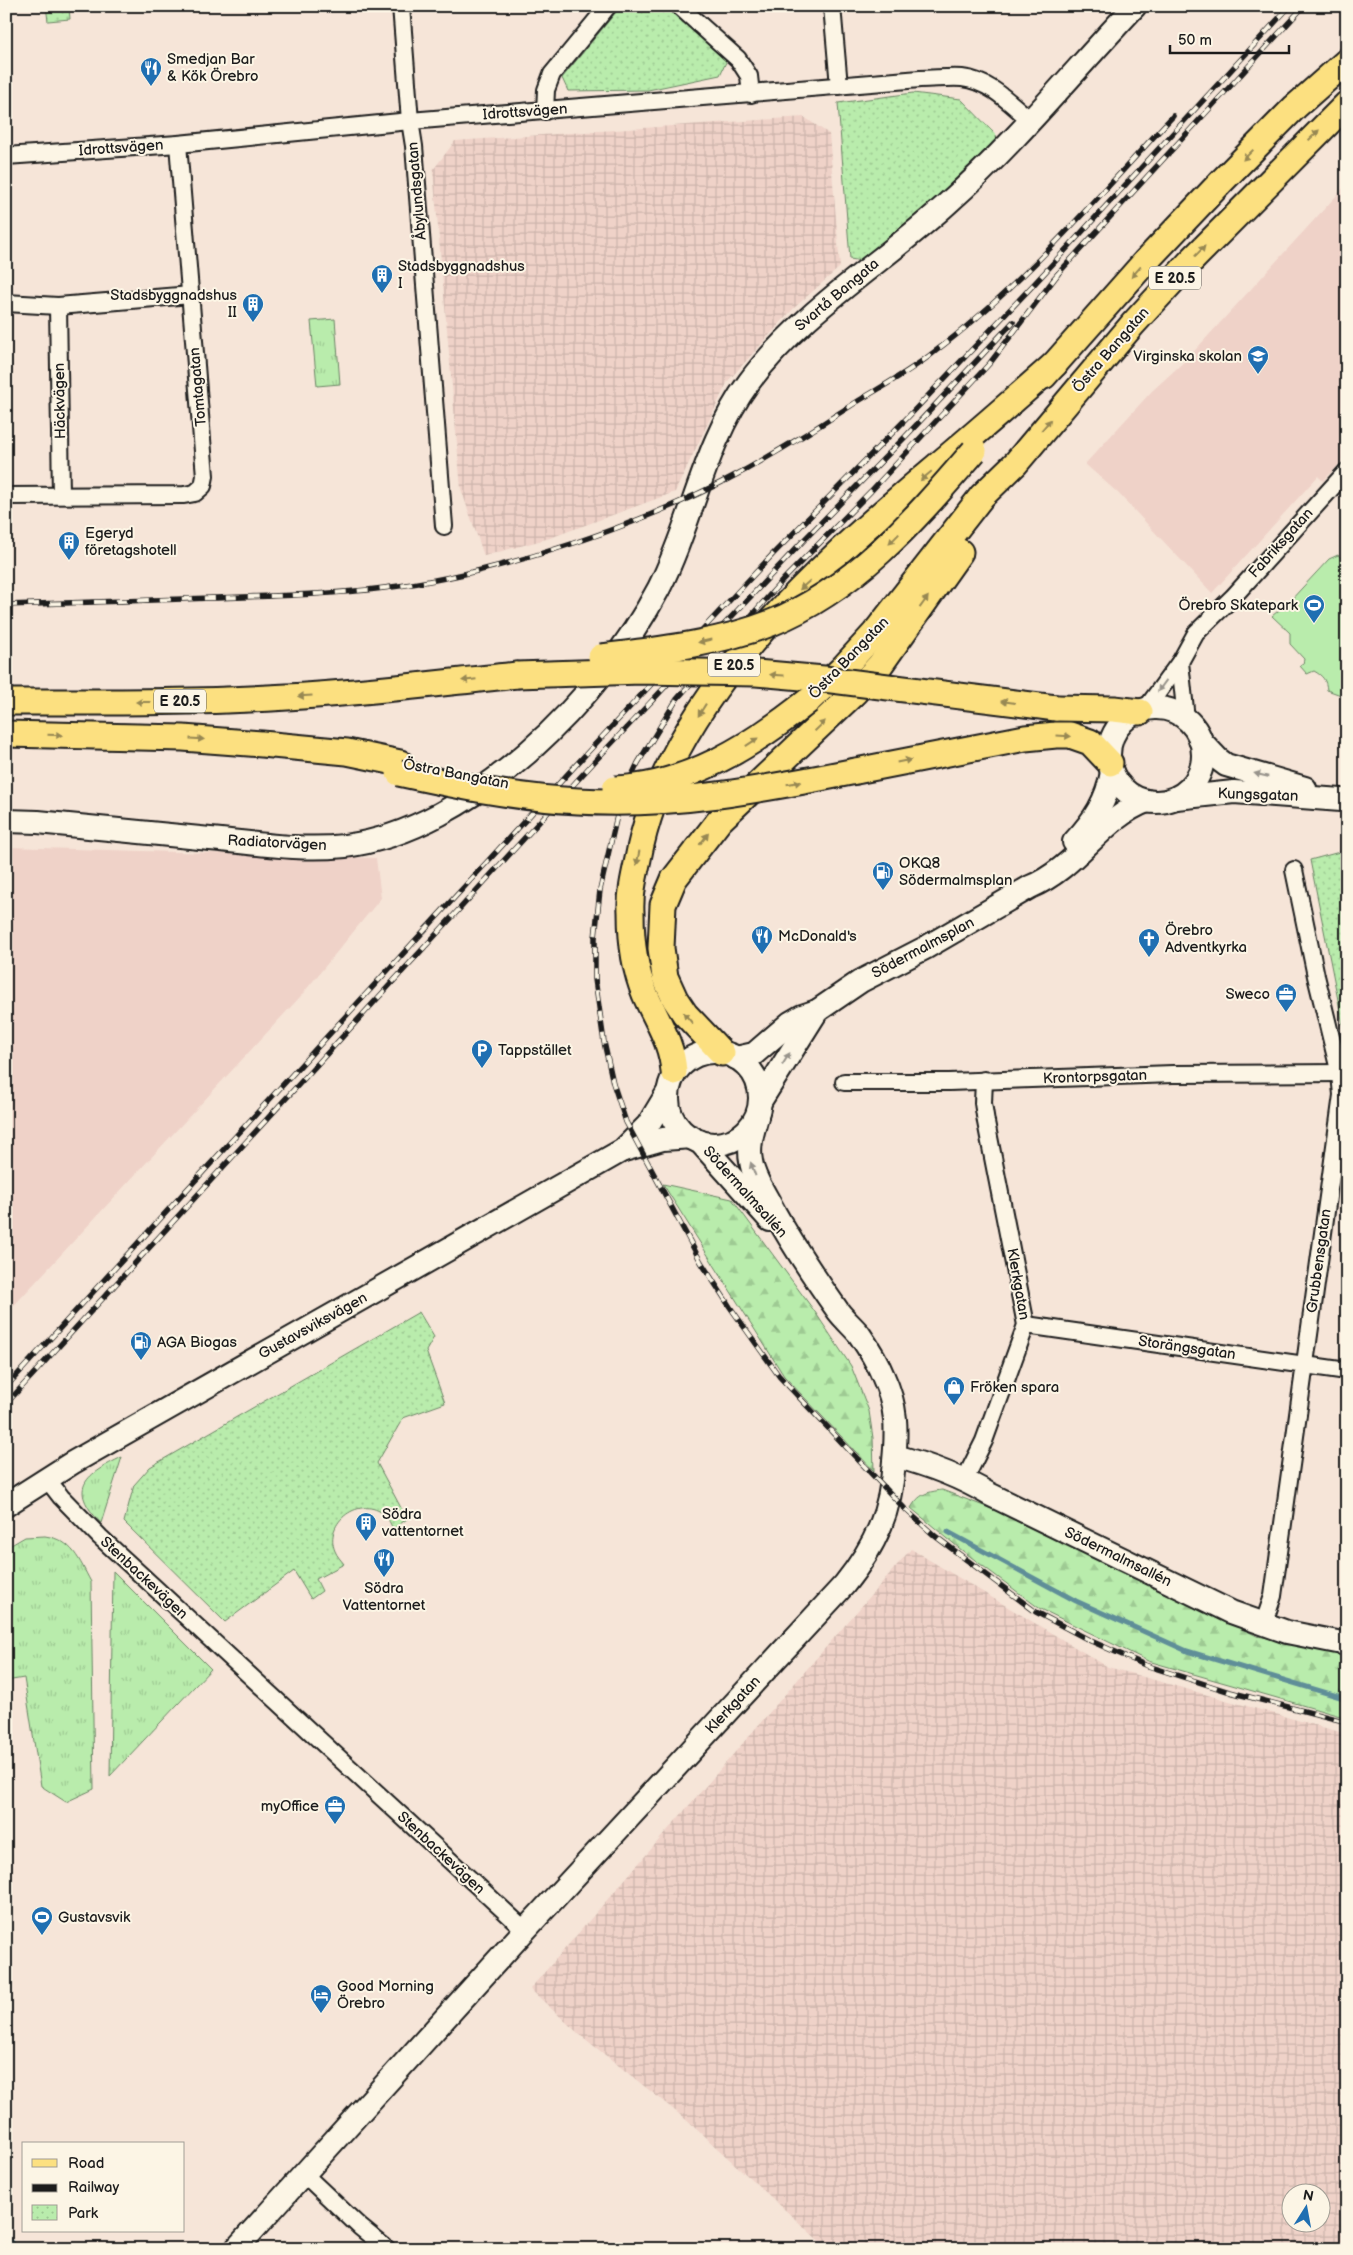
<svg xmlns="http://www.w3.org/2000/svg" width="1353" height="2255" font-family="'Balsamiq Sans',sans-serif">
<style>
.built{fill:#efd2c8}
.industrial{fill:url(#industrial-grid);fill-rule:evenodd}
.grass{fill:url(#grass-tufts);stroke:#6a8464}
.forest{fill:url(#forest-firs);stroke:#6a8464}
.park{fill:url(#park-dots);stroke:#6a8464}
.pitch{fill:#b9ecac;stroke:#6a8464}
.water{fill:url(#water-ripples);stroke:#5f8e98}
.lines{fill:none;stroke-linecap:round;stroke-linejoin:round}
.stream{stroke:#5f8e98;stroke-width:5}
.street-casing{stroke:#1c1c1c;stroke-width:20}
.secondary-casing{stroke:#1c1c1c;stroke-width:26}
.primary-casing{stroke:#1c1c1c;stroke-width:29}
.street{stroke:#fcf5e5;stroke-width:16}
.secondary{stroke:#fcf5e5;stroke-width:22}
.primary{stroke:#fce080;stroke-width:25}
.rail-casing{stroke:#1c1c1c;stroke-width:5.5}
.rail{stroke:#fcf5e5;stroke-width:4;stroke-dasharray:11;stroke-linecap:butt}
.primary-bridge-casing{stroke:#1c1c1c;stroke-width:29;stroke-linecap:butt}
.primary-bridge{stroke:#fce080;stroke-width:25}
.oneway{fill:#978853}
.oneway2{fill:#97938b}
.labels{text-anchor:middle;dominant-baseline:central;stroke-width:4;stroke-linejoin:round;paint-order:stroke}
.shield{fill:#fcf5e5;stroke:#5f5d58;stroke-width:1}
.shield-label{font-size:14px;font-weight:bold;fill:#1c1c1c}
.poi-label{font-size:15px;fill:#1c1c1c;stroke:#fcf5e5;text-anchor:start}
.street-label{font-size:15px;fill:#1c1c1c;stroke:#fcf5e5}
</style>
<defs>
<pattern id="industrial-grid" width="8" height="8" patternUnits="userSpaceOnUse" patternTransform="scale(1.25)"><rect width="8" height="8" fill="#efd2c8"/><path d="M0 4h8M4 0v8" fill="none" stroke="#ccb4ab"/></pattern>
<pattern id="grass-tufts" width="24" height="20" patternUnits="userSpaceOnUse" patternTransform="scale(1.25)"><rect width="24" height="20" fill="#b9ecac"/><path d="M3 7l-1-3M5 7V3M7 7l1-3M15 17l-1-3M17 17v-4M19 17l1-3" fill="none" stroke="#9eca93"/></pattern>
<pattern id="forest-firs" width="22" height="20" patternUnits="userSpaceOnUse" patternTransform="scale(1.25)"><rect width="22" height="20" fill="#b9ecac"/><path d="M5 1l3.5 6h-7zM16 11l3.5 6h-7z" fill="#9eca93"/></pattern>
<pattern id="park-dots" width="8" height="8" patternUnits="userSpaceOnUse" patternTransform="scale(1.25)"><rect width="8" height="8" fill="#b9ecac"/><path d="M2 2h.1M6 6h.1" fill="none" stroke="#9eca93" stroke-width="1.8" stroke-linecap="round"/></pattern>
<pattern id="water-ripples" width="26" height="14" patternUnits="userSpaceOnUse" patternTransform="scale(1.25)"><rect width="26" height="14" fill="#8cdaeb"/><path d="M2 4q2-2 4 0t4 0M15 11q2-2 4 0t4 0" fill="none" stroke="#78bac9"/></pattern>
</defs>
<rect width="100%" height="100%" fill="#f6e5d8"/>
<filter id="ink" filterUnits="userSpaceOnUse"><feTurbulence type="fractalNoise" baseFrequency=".02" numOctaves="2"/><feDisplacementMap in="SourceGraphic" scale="10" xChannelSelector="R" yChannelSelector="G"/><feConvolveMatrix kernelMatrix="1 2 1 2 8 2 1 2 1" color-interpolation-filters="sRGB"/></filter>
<g filter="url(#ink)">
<g class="built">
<polygon points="1347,184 1347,456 1323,481 1318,476 1212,593 1118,493 1085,464 1152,391 1187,359"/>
<polygon points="6,847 376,858 381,898 300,997 6,1314"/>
</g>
<g class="industrial">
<polygon points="804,117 829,134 840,267 794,308 728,381 675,492 550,538 484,556 461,489 433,170 455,141"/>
<path d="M911,1549L1108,1667L1347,1734V2249H828L684,2118L579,2034L530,1989ZM1290,2192H1320V2222H1290Z"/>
</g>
<g class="grass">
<polygon points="335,319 340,384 317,386 311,321"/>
<path d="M122,1457L101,1523C66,1487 87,1474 122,1457Z"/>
<path d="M45,1536C73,1540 79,1560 91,1582L94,1789L66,1802L41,1786L24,1678L6,1681V1548L25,1537Z"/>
<polygon points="113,1571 211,1669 110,1776"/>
</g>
<g class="forest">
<polygon points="663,1184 732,1199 815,1312 851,1366 869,1411 873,1438 874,1471 784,1376"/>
<path d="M942,1490L1023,1521L1257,1636L1347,1652V1718L1148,1661L1039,1608L959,1548L911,1508C919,1494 927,1492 942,1490Z"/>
</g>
<g class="park">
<polygon points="46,6 69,7 70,19 48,21"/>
<polygon points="621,6 673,6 727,60 720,75 648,90 568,91 562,78"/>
<polygon points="913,93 961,99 996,135 997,148 862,261 850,259 838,103"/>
<polygon points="1347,850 1347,1045 1310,860"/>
<path d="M419,1312L434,1337L426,1351L445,1403L403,1418L377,1463L407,1519L393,1529C391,1525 388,1518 385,1515C361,1494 323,1522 335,1551C337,1556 341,1560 344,1564L316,1579L322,1591L311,1599L294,1571L225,1622L124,1522L134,1485L150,1467Z"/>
</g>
<path class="pitch" d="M1338,555L1347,563V693L1341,695L1327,690C1326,680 1323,676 1314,671L1307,674L1300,666L1303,664L1304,659L1290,644V633L1272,616L1289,602L1329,559Z"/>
<polygon class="water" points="6,2232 19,2248 19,2249 6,2249"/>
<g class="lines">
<polyline class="stream" points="948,1532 1076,1601 1187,1651 1347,1699"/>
<g class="street-casing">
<g id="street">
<polyline points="401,6 410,121 414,146 444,526"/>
<polyline points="679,6 738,59 749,76 751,94"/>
<polyline points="832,6 839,86"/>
<polyline points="545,111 546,90 552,74 608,6"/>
<path d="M6,156L178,144L410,121L920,79C934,79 949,77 962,78C990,81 1010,103 1030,120"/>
<polyline points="6,303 58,306 191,295"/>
<polyline points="58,306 61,495"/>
<polyline points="6,496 184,495 195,493 203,486 205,476 178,144"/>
<polyline points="1180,662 1186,719"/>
<polyline points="1145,710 1180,662 1196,633 1233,597 1347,471"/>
<polyline points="844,1082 949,1082 1173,1074 1347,1073"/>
<polyline points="1026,1325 1347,1371"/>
<polyline points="47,1479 61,1497 100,1537 525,1930"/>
<polyline points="965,1479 984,1441 1026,1325 986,1122 983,1103 984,1080"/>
<polyline points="1263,1625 1273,1596 1342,1095 1340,1074 1316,976 1294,870"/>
<polyline points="305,2175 360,2227 387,2249"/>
</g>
</g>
<g class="secondary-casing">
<g id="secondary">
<circle cx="1156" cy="755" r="47"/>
<polyline points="1200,740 1218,759 1226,765 1305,788"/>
<polyline points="1176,798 1234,792 1341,800"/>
<path d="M6,821L38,822C95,828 153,833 210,839C255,843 299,851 345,846C472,830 602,697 659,588C693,521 704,443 749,382C803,309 883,263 949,202C1016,142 1073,72 1135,6"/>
<path d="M1074,842C1094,820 1107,801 1112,772"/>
<circle cx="714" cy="1098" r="46"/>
<path d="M736,1058L754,1054L790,1023L802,1016L817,1011L861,981L925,948L1030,887C1078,867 1101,818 1147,801"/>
<polyline points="761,1100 817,1011"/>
<polyline points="699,1141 770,1220"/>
<polyline points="624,1150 663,1139 692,1137"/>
<path d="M895,1456C929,1465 959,1476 989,1494L1231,1612L1287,1632L1347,1644"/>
<polyline points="6,1505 72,1463 623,1150 648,1125 668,1092"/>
<path d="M236,2249L525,1930L844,1585C876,1545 891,1512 894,1461C897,1430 897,1406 883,1376C877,1361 868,1347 859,1334C852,1326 844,1319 838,1311C814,1277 791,1243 771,1206C764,1192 753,1177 751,1161C748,1146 753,1131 757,1117"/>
</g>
</g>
<g class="primary-casing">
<g id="primary">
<polyline points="1044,376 1145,262 1222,181 1295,107 1347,61"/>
<polyline points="808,701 842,669 875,633 982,496 1016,463 1133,324 1191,261 1347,104"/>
<path d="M6,702C100,702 193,703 287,697C364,693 440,683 517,675"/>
<polyline points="1056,708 1114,709 1140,712"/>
<polyline points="6,734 183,738 262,744 347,752 400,763"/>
<polyline points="856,771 1025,738 1056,735 1070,735 1090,742 1110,763"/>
<polyline points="722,1053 685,1014 675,999 665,977 661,948 663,905 674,879 719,821 854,693 880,665 960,552"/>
<path d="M674,1072C672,1042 657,1022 645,994C634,968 631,940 631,912C630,894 634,877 638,859C667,701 814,570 931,471C973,436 1014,400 1055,364"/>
</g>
</g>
<use href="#street" class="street"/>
<use href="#secondary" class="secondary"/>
<use href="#primary" class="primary"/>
<g class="rail-casing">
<g id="rail">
<polyline points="1058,274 990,363 871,491 783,580 677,699 638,763 621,798 600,890 595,938 595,979 604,1042 613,1083 626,1122 701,1262 730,1307 779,1376 904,1508 935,1536 1036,1612 1091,1641 1145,1665 1230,1692 1347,1722"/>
<polyline points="1054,278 1304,6"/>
<path d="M6,605C75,603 143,600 212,598C269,596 327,595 384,588C500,574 644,525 747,469C784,448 820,426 855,403C881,387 909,372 933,353C1023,286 1097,197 1173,116"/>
<polyline points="6,1387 586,754 773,554 908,417 1036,282 1290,6"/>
<polyline points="6,1404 595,761 803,541 906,436 1013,322"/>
</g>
</g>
<use href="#rail" class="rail"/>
<g class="primary-bridge-casing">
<g id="primary-bridge">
<path d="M601,657C658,650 717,644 771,623C856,589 916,518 974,451"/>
<polyline points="517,675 641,671 756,673 824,679 1056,708"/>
<path d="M399,773C458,786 518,798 578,801C672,807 765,789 856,771"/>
<path d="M615,789C688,786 753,745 808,701"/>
</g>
</g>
<use href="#primary-bridge" class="primary-bridge"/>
</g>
<defs><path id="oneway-solid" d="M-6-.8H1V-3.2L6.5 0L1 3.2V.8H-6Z" transform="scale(1.25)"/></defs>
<g class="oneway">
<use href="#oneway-solid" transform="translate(1314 135) rotate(-44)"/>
<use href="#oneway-solid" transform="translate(1248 155) rotate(135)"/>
<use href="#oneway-solid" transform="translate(1200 251) rotate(-46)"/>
<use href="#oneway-solid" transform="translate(1136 272) rotate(131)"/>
<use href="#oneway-solid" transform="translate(1046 425) rotate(-50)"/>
<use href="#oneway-solid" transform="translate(926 476) rotate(140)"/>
<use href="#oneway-solid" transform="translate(894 539) rotate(134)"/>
<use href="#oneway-solid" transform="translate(805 585) rotate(138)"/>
<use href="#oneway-solid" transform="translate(924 602) rotate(-54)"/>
<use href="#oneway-solid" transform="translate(705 641) rotate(167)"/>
<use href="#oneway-solid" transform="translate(777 675) rotate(-176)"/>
<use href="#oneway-solid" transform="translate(469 680) rotate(174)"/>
<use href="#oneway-solid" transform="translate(305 696) rotate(176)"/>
<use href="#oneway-solid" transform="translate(143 702) rotate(180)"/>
<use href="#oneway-solid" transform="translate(1008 702) rotate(-173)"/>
<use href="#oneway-solid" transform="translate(702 710) rotate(122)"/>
<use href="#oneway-solid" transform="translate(820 726) rotate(-44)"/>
<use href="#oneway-solid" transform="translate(55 735) rotate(1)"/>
<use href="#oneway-solid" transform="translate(1064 736) rotate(3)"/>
<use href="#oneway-solid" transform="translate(197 739) rotate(4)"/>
<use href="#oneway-solid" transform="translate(752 742) rotate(-34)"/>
<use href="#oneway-solid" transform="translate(904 761) rotate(-11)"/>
<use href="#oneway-solid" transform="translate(794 783) rotate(-10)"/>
<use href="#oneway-solid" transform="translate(704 839) rotate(-52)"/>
<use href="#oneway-solid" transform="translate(638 858) rotate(101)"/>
<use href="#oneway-solid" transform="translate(688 1018) rotate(-130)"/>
</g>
<g class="oneway2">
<use href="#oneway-solid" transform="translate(1162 686) rotate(126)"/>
<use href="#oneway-solid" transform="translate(1261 775) rotate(-166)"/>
<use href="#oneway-solid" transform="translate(786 1059) rotate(-58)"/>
<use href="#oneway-solid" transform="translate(753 1169) rotate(-110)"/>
</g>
</g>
<defs>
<g id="restaurant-pin" transform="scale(1.125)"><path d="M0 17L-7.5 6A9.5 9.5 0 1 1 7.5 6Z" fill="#1f6fb2" stroke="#fcf5e5"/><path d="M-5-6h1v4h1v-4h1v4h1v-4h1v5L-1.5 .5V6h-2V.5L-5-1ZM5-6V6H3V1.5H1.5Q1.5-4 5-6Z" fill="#fff"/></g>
<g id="building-pin" transform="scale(1.125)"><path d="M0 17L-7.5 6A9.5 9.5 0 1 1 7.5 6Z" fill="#1f6fb2" stroke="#fcf5e5"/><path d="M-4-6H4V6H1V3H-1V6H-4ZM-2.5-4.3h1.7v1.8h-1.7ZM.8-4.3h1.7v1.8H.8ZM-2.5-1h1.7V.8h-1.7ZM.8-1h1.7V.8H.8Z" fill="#fff"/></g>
<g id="school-pin" transform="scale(1.125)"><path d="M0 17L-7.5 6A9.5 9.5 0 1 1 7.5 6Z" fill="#1f6fb2" stroke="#fcf5e5"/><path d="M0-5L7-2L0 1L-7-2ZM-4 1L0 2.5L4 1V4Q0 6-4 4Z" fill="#fff"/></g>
<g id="stadium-pin" transform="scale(1.125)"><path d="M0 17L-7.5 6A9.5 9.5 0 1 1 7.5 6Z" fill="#1f6fb2" stroke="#fcf5e5"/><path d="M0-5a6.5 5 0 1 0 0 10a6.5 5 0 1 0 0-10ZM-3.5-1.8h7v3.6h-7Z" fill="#fff"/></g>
<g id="fuel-pin" transform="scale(1.125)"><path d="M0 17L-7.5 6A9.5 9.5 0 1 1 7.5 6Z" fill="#1f6fb2" stroke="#fcf5e5"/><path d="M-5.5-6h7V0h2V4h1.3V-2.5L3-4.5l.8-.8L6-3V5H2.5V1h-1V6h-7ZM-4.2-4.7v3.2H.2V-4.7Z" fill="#fff"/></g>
<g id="church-pin" transform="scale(1.125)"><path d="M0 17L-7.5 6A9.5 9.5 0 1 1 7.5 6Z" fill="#1f6fb2" stroke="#fcf5e5"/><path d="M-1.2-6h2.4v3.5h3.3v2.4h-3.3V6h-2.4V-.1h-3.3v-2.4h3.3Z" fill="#fff"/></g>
<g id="office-pin" transform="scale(1.125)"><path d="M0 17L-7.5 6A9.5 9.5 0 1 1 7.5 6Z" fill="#1f6fb2" stroke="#fcf5e5"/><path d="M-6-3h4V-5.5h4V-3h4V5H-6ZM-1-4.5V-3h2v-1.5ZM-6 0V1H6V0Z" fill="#fff"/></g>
<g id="parking-pin" transform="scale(1.125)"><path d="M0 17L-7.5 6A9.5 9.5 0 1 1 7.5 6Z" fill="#1f6fb2" stroke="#fcf5e5"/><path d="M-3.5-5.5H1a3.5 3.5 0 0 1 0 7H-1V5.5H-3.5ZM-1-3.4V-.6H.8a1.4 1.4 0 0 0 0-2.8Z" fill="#fff"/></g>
<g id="shop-pin" transform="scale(1.125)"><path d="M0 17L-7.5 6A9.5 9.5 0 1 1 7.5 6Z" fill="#1f6fb2" stroke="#fcf5e5"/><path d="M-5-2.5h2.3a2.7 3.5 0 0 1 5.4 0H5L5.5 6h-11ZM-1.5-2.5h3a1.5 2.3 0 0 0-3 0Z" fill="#fff"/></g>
<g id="hotel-pin" transform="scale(1.125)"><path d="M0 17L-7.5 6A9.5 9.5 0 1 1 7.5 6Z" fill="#1f6fb2" stroke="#fcf5e5"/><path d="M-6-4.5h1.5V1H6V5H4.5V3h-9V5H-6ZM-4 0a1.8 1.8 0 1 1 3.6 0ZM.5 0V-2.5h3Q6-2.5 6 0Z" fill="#fff"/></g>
</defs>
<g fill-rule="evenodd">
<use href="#restaurant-pin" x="151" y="68"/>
<use href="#building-pin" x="382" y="275"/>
<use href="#building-pin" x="253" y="304"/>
<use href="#school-pin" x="1258" y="356"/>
<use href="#building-pin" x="69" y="542"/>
<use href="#stadium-pin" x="1314" y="605"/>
<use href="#fuel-pin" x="883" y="872"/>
<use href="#restaurant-pin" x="762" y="936"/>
<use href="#church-pin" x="1149" y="939"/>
<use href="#office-pin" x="1286" y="994"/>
<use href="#parking-pin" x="482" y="1050"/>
<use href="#fuel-pin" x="141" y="1342"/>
<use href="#shop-pin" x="954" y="1387"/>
<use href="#building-pin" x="366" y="1523"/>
<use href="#restaurant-pin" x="384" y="1559"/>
<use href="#office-pin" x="335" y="1806"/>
<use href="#stadium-pin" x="42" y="1917"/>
<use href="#hotel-pin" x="321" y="1995"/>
</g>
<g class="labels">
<g class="shield">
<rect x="1149" y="266.5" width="52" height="23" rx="4"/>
<rect x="708" y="653.5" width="52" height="23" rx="4"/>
<rect x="154" y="689.5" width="52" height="23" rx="4"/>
</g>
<g class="shield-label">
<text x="1175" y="278">E 20.5</text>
<text x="734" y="665">E 20.5</text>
<text x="180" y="701">E 20.5</text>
</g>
<g class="poi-label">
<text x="167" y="59">Smedjan Bar<tspan x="167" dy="17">&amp; Kök Örebro</tspan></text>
<text x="398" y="266">Stadsbyggnadshus<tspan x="398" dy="17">I</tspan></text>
<text x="237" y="295" text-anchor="end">Stadsbyggnadshus<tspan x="237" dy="17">II</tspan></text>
<text x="1242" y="356" text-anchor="end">Virginska skolan</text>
<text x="85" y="533">Egeryd<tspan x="85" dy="17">företagshotell</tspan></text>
<text x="1298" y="605" text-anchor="end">Örebro Skatepark</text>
<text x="899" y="863">OKQ8<tspan x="899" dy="17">Södermalmsplan</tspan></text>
<text x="1165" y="930">Örebro<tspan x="1165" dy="17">Adventkyrka</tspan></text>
<text x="778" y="936">McDonald's</text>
<text x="1270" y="994" text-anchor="end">Sweco</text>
<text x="498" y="1050">Tappstället</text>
<text x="157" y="1342">AGA Biogas</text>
<text x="970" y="1387">Fröken spara</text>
<text x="382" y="1514">Södra<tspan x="382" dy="17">vattentornet</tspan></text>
<text x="384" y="1588" text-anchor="middle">Södra<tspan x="384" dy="17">Vattentornet</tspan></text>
<text x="319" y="1806" text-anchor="end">myOffice</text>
<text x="58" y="1917">Gustavsvik</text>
<text x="337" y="1986">Good Morning<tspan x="337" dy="17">Örebro</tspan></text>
</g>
<g class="street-label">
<text transform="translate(525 112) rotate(-4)">Idrottsvägen</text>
<text transform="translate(121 148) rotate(-4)">Idrottsvägen</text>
<text transform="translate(417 191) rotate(-95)">Åbylundsgatan</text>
<text transform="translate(837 295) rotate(-40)">Svartå Bangata</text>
<text transform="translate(1111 350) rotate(-49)">Östra Bangatan</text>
<text transform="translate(198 387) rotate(-95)">Tomtagatan</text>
<text transform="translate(60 401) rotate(-91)">Häckvägen</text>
<text transform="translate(1281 543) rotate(-48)">Fabriksgatan</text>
<text transform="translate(849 658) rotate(-46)">Östra Bangatan</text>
<text transform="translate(456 774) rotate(11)">Östra Bangatan</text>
<text transform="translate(1258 795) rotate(2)">Kungsgatan</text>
<text transform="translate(277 843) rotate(3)">Radiatorvägen</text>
<text transform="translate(923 948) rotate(-28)">Södermalmsplan</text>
<text transform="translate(1095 1077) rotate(-2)">Krontorpsgatan</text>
<text transform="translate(745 1192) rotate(48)">Södermalmsallén</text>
<text transform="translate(1319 1261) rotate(-82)">Grubbensgatan</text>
<text transform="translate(1018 1284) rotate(80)">Klerkgatan</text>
<text transform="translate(313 1326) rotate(-29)">Gustavsviksvägen</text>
<text transform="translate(1187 1348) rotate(8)">Storängsgatan</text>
<text transform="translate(1118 1557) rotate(26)">Södermalmsallén</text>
<text transform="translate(144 1578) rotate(43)">Stenbackevägen</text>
<text transform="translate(733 1705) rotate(-47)">Klerkgatan</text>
<text transform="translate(441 1853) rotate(43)">Stenbackevägen</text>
</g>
</g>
<rect width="1353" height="2255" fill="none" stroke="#fcf5e5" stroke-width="25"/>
<rect x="12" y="12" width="1328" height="2230" fill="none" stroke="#1c1c1c" stroke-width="2" filter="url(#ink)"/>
<rect x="22" y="2142" width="162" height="90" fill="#fcf5e5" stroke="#a29e95"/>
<rect x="32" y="2159" width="25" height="8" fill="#fce080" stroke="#a29e95"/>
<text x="68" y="2168" font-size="15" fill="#1c1c1c">Road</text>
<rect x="32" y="2184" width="25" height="8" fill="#1c1c1c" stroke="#a29e95"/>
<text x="68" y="2192" font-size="15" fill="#1c1c1c">Railway</text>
<rect x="32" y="2205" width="25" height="15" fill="url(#park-dots)" stroke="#a29e95"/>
<text x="68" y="2218" font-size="15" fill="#1c1c1c">Park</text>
<g transform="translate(1306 2208) rotate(11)"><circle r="24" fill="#fcf5e5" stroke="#a29e95"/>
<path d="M0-4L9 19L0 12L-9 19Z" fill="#1f6fb2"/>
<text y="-8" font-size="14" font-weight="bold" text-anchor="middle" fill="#1c1c1c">N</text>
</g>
<path d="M1170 45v8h119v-8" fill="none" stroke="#1c1c1c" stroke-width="2.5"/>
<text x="1178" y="45" font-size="15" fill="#1c1c1c" stroke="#fcf5e5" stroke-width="4" paint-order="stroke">50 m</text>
</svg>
